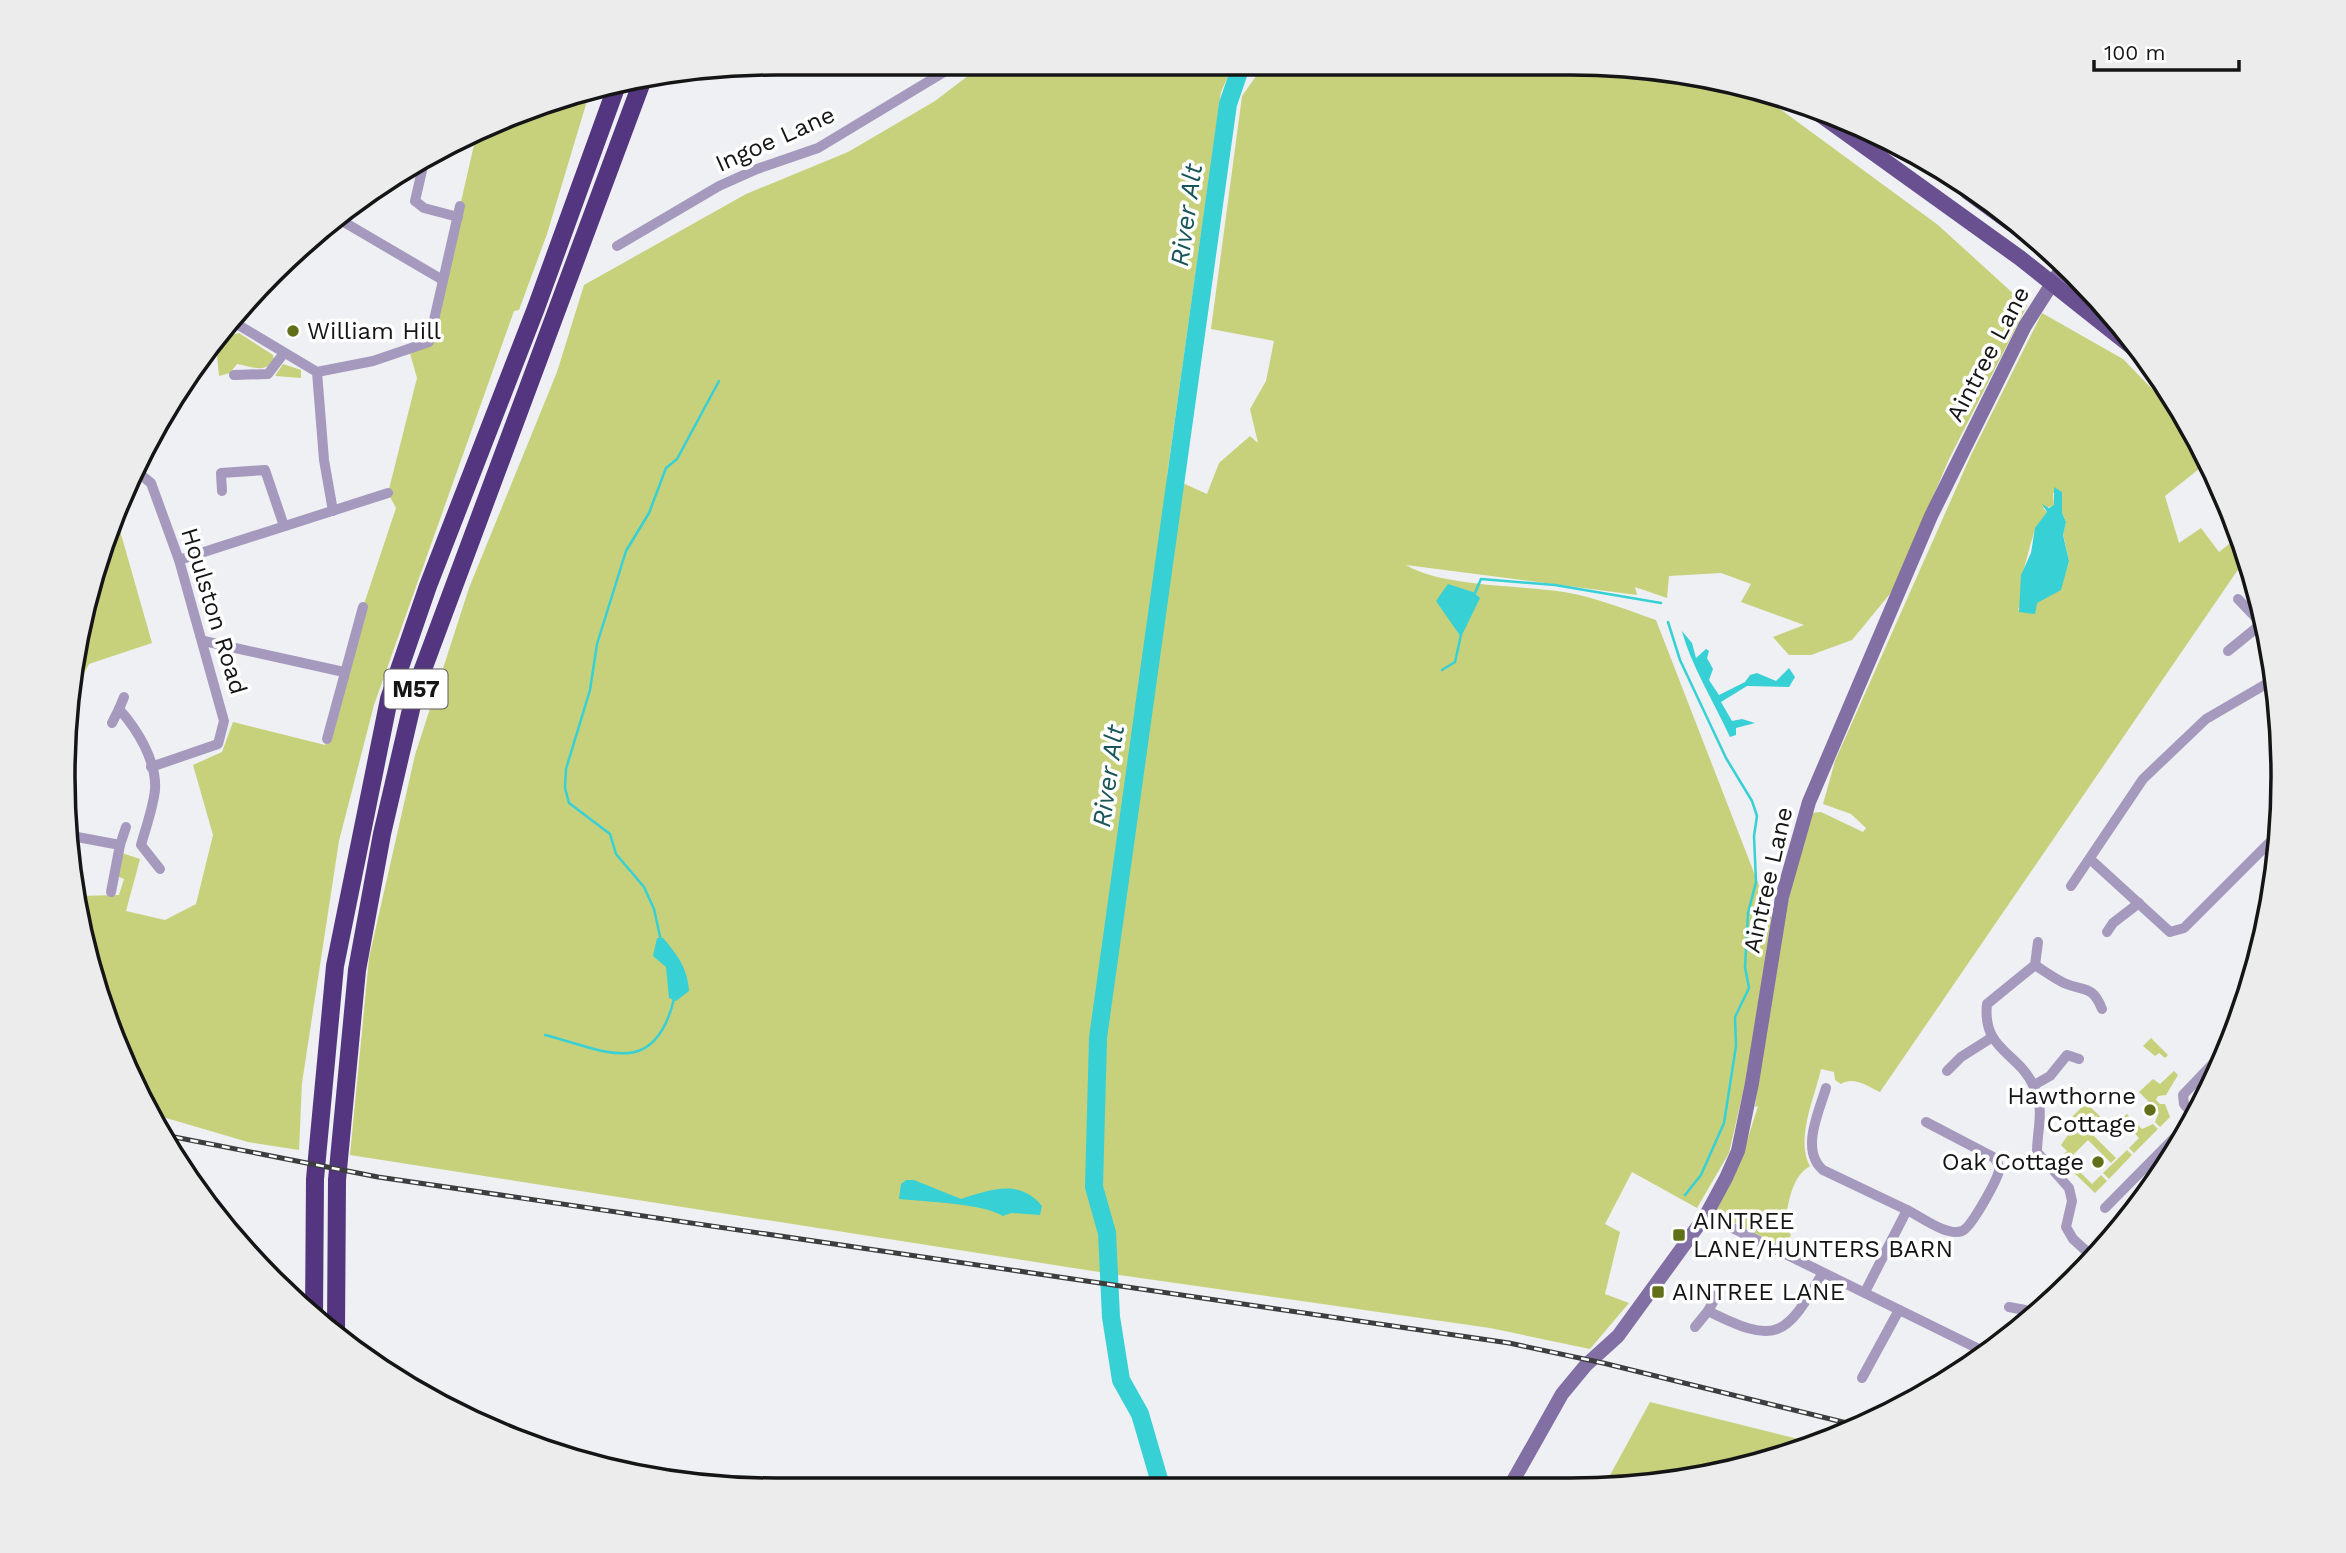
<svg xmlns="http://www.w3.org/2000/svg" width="2346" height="1553" font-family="'Work Sans',sans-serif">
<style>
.green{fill:#c7d17c;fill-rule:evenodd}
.water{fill:#36d0d5}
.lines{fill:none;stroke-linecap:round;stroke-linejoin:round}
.stream{stroke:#36d0d5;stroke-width:2.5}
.river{stroke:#36d0d5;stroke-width:18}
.street{stroke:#a599be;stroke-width:10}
.secondary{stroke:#826fa4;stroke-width:14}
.primary{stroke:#695091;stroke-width:16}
.highway{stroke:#54357f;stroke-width:18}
.rail-casing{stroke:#3c3d3e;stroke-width:5}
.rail{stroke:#fff;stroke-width:2.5;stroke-dasharray:8;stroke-linecap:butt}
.poi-dot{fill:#626f19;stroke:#fff;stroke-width:2.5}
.labels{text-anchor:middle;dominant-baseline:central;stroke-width:7;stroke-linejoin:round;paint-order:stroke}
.shield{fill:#fff;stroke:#5b5b5c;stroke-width:2}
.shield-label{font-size:23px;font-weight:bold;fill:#151516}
.street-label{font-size:24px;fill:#151516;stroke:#fff}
.poi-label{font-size:24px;fill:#151516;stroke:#fff;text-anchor:start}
.water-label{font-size:26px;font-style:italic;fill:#195658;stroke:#fff}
.rim{fill:none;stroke:#151516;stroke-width:3.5}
</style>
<rect width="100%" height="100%" fill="#eef0f3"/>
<g class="green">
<path d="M977,69H1231L1221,92L1167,476L1207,494L1219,463L1250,436L1258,443L1250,409L1266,381L1274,341L1211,329L1242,96L1261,69H1663L1750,87L1938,225L2027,306L1949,459L1894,589L1852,640L1811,655H1789L1773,637L1804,625L1741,602L1751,584L1721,573L1669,576L1667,598L1635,587L1637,595L1406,565C1442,587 1521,585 1564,592C1595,597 1627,610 1656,620L1772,919L1752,1053L1729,1153L1697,1208L1632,1172L1605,1224L1620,1232L1605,1294L1629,1303L1590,1349L1490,1328L1112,1274L350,1155L369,958L415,755L469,588L557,372L584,285L746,194L848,152L935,101Z"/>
<polygon points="590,91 547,234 519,310 514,311 374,705 339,841 302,1083 299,1150 248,1142 149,1113 117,1049 77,916 76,896 119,895 124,879 114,875 122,853 140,859 126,911 165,920 196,904 213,835 193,765 222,752 233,722 325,745 363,607 396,508 388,493 417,378 409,350 429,342 476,136 548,101"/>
<path d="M2042,313L2123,359L2186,424L2209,461L2165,496L2179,543L2201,528L2219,552L2238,537L2246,558L1880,1092C1867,1086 1853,1076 1841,1084L1835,1080L1834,1072L1821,1069C1815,1097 1795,1139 1810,1166C1790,1178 1789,1204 1784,1225L1791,1235L1785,1248L1714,1213L1747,1141L1758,1106L1755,1107L1777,942L1811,813L1821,812L1863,832L1866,828L1851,814L1823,804L1835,761L1971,455ZM2062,492V513L2066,522L2063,534L2069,561L2065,574L2037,603L2018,610C2025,598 2018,585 2023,572C2027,558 2030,544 2035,530C2037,524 2044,519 2047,512L2043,508L2054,506L2053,493Z"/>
<path d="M239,333L273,355L274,361C262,374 251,366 237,364L230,373L219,376L216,345L222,338Z"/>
<polygon points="283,364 301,370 301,378 275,376"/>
<polygon points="115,513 152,643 89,664 69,700 87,592"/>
<polygon points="2151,1038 2168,1055 2165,1058 2159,1053 2155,1056 2143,1046"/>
<polygon points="2174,1071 2178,1075 2166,1095 2158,1096 2156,1100 2160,1104 2165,1104 2170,1117 2160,1127 2155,1122 2159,1112 2139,1092 2153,1079 2160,1084"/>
<polygon points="2086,1103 2106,1122 2101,1127 2097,1124 2090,1132 2116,1158 2111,1163 2088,1140 2069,1159 2064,1154 2067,1151 2061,1145 2068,1135 2061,1128"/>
<polygon points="2127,1114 2142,1129 2153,1124 2158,1129 2134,1153 2129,1148 2139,1138 2121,1119"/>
<polygon points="2127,1150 2132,1155 2109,1179 2103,1173"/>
<polygon points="2073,1165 2092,1184 2101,1175 2107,1181 2095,1193 2069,1168"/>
<polygon points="1650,1402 1814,1443 1754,1466 1603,1488"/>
</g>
<g class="water">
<polygon points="2054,487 2062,492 2062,513 2066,522 2063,535 2069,561 2061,590 2037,603 2035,614 2019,612 2021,575 2031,553 2035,528 2047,512 2042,504 2049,508 2054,505"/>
<polygon points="1448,584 1473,592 1480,598 1461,637 1436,601"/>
<path d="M1682,631L1692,643L1696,658L1706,649L1709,651L1707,658L1713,669L1709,680L1719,695L1745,682L1750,675L1757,673L1776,681L1789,668L1795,677L1789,687L1747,686L1721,702L1732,721L1742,719L1755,723L1736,728V735L1730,737C1715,704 1690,663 1682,631Z"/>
<path d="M657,938H663C677,954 688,969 689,991L676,1001L669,998L666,967L653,956Z"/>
<path d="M906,1180H914L961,1199C990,1190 1019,1178 1042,1206L1040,1215L1011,1213L1003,1216C982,1203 926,1202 899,1199L901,1184Z"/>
</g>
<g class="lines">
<g class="stream">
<polyline points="1475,593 1481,579 1555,585 1661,603"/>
<polyline points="1668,622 1680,660 1726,758 1752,801 1757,816 1754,836 1756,882 1748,913 1745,967 1749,988 1735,1017 1736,1046 1724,1123 1701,1175 1685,1195"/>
<polyline points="1442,670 1455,662 1461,635"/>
<polyline points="661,941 654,909 644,887 616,854 610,834 569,803 565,788 566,769 590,690 597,644 626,551 649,513 666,468 677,459 719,381"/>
<path d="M545,1035C604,1050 654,1081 674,999"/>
</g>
<polyline class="river" points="1161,1486 1140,1414 1121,1380 1111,1317 1107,1233 1094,1187 1098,1038 1228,104 1240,69"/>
<g class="street">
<polyline points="424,162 415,201 424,208 458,217"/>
<polyline points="337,218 441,279"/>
<polyline points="617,246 719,186 757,169 818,148 949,69"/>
<polyline points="230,320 317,372 373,361 429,342 460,206"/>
<polyline points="317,372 324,460 333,511"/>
<polyline points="234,375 268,374 284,353"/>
<polyline points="136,471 151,483 179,560 224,721 218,744 151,767"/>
<polyline points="222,491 221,473 265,470 284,526"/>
<polyline points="179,560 388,493"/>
<polyline points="2238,599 2264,626"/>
<polyline points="204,641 344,672"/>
<polyline points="2228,651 2260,625"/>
<polyline points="119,709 124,697"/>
<path d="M112,723L119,709C137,729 157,761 155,790C153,808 146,827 141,845L160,869"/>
<polyline points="327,739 363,607"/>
<polyline points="72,836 120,845 111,892"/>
<polyline points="120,845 126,827"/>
<polyline points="2090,859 2170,932 2184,928 2278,834"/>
<polyline points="2071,886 2143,779 2206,719 2273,680"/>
<polyline points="2107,932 2113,923 2139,903"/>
<path d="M2038,942L2035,965L1987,1004C1982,1051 2019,1052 2034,1087C2045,1109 2037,1130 2037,1152L2069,1188L2072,1201L2066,1227L2073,1239L2094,1258"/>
<path d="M2035,965C2044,971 2054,978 2064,983C2084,992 2092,984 2102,1009"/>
<polyline points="1947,1071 1961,1057 1991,1038"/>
<polyline points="2034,1085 2050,1076 2067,1055 2079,1059"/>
<path d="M1826,1088C1819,1112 1800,1150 1823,1170L1907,1210"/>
<polyline points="2195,1117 2184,1104 2183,1095 2225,1051"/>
<polyline points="2105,1208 2194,1118"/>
<polyline points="1706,1215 1987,1353"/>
<path d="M1865,1292L1907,1210C1920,1216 1947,1237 1962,1231C1971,1228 1996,1182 1999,1171C2000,1165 1997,1161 1993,1157L1926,1122"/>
<path d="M1717,1295L1708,1311C1776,1345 1785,1338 1822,1274"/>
<polyline points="2009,1307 2025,1310 2030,1318"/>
<polyline points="1695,1327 1708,1311"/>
<polyline points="1970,1364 1978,1349"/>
<polyline points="1862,1378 1899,1310"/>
</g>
<g class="secondary">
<polyline points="2064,266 2070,284 2117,323"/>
<polyline points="1509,1488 1562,1394 1586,1365 1618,1336 1706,1215 1726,1178 1738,1151 1752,1083 1782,897 1809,802 1931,516 2025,326 2064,265"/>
</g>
<g class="primary">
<polyline points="1814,110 2020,258 2146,358"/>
<polyline points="1967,191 2053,254"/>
</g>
<g class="highway">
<polyline points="314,1318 315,1179 335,966 389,699 428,586 536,308 617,85"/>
<polyline points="336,1333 337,1180 357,970 382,834 416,688 643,79"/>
</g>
<g class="rail-casing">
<polyline id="rail" points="159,1134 378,1177 1509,1343 1603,1363 1859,1426"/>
</g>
<use href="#rail" class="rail"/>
</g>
<g class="poi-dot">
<circle cx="293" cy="331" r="7"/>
<circle cx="2150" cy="1110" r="7"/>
<circle cx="2098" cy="1162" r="7"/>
<rect x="1672" y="1228" width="14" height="14" rx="3.5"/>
<rect x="1651" y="1285" width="14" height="14" rx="3.5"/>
</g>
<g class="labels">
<rect class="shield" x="384.5" y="669.5" width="63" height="39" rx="5"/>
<g class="shield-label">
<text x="416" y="689">M57</text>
</g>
<g class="street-label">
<text transform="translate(775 139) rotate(-24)">Ingoe Lane</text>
<text transform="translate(1988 354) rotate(-62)">Aintree Lane</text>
<text transform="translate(214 611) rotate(73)">Houlston Road</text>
<text transform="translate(1768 880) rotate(-77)">Aintree Lane</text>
</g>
<g class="poi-label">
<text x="307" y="331">William Hill</text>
<text x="2136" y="1096" text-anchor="end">Hawthorne<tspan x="2136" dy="28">Cottage</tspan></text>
<text x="2084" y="1162" text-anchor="end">Oak Cottage</text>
<text x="1693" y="1221">AINTREE<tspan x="1693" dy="28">LANE/HUNTERS BARN</tspan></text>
<text x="1672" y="1292">AINTREE LANE</text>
</g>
<g class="water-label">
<text transform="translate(1186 215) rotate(-82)">River Alt</text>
<text transform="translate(1108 776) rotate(-82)">River Alt</text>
</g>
</g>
<path d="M0 0H2346V1553H0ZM776 75H1570A701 701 0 0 1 2271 776V777A701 701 0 0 1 1570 1478H776A701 701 0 0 1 75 777V776A701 701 0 0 1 776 75Z" fill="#ececec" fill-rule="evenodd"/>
<path class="rim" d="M776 75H1570A701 701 0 0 1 2271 776V777A701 701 0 0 1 1570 1478H776A701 701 0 0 1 75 777V776A701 701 0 0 1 776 75Z"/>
<path d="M2094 60v10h145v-10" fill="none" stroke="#151516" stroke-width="3.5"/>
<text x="2104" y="60" font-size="21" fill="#151516" stroke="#ffffff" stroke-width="5" paint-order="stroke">100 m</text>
</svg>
